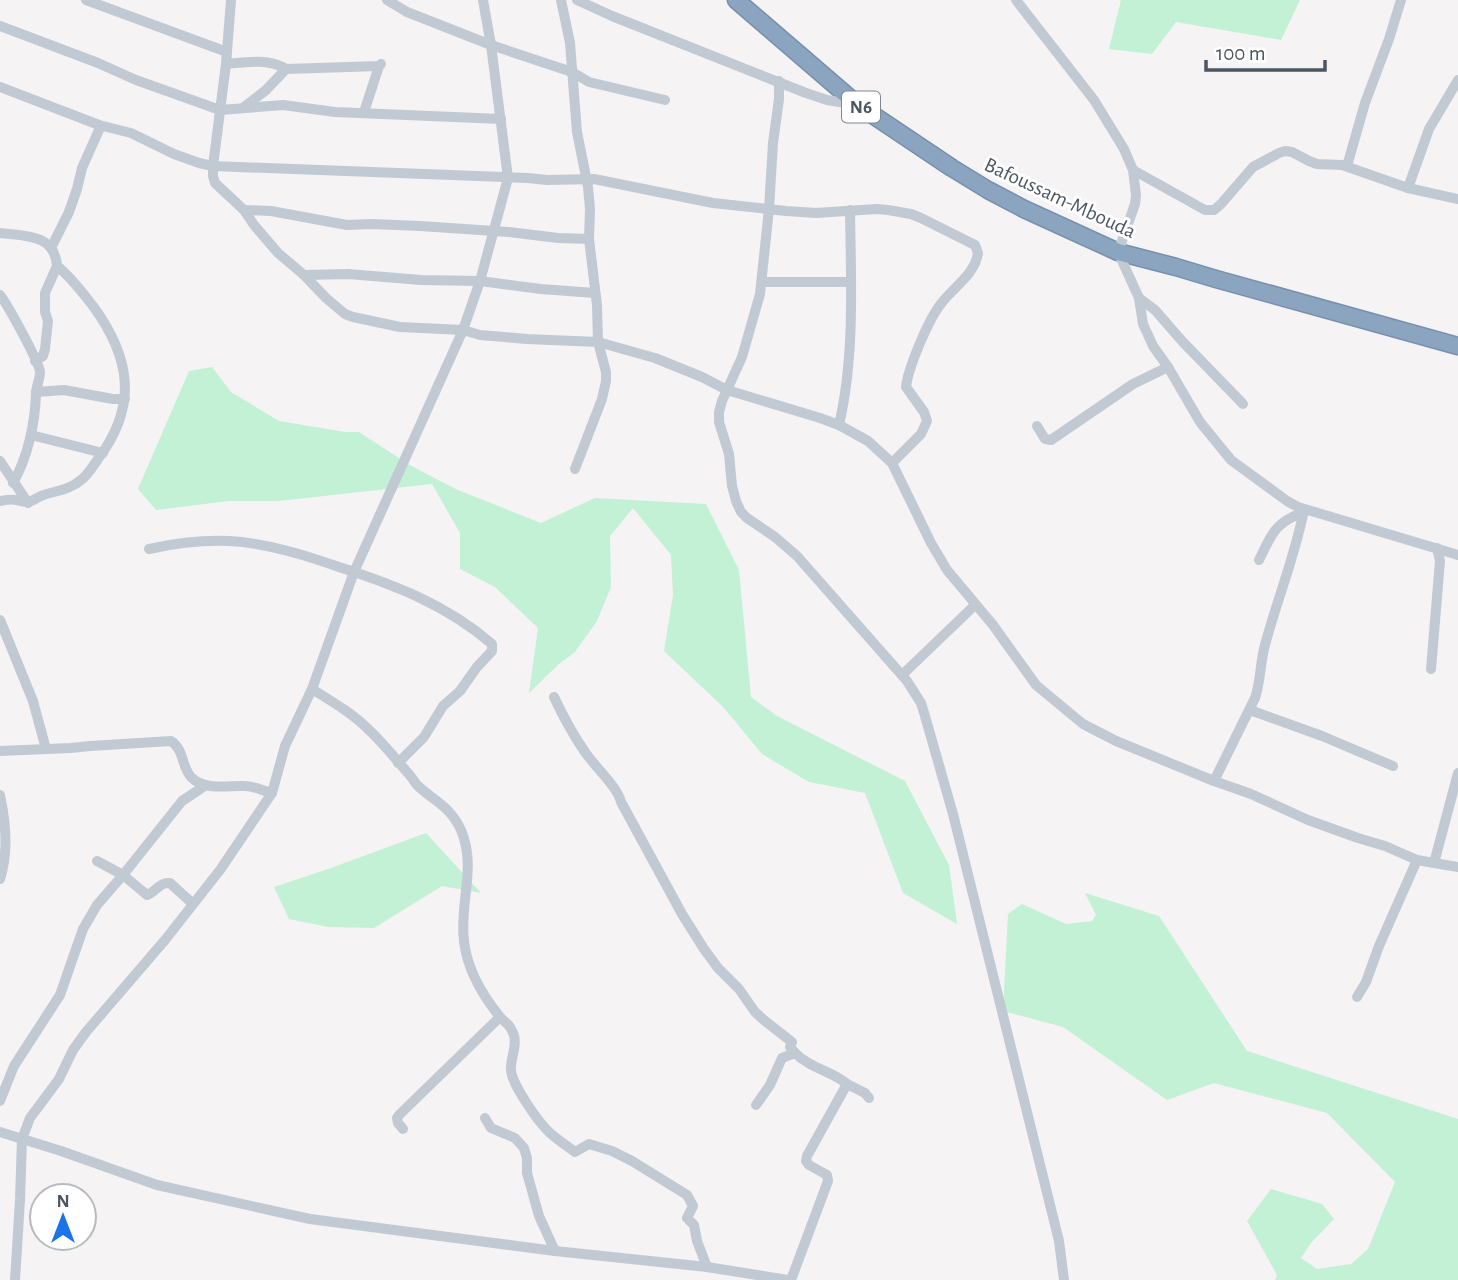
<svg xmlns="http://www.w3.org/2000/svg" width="1458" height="1280" font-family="'Alegreya Sans',sans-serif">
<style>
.green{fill:#c3f1d5}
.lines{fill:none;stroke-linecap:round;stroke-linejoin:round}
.highway-casing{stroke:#7690ad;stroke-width:19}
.minor{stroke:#c1cad2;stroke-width:10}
.highway{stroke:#8ba5c1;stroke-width:16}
.labels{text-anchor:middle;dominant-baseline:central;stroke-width:6;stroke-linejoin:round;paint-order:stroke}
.shield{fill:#fff;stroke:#808990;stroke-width:2}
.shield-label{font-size:19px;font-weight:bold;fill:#4a5661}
.street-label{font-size:21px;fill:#4a5661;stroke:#fff}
</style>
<rect width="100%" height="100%" fill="#f5f3f3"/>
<g class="green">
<polygon points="1121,0 1300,0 1281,40 1176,22 1152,54 1109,49"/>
<polygon points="212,367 231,392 279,421 345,432 359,432 408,464 438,480 458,490 541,523 595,498 706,504 739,570 751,697 777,716 905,781 949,865 957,924 903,893 865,793 809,782 762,754 724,708 664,651 673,595 671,555 633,508 610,536 611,587 597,621 575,652 559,664 529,693 538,628 495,587 460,569 460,533 432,484 279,501 229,501 156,510 138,489 189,371"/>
<polygon points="426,833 481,893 442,886 374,928 328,927 289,919 274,887 331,868"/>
<polygon points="1085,893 1159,916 1247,1051 1458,1119 1458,1280 1275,1280 1277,1275 1247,1221 1271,1189 1322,1204 1334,1219 1311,1243 1301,1258 1317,1269 1351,1264 1368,1249 1395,1182 1327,1113 1214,1083 1167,1100 1063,1027 1003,1011 1008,914 1022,904 1066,924 1092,921 1096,915"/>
</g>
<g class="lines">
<g class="highway-casing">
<polyline id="highway" points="736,0 858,105 952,168 988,190 1024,209 1118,252 1176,267 1216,279 1458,346"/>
</g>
<g class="minor">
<polyline points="86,0 227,52"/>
<polyline points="231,0 226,64 213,166 213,176 215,183 244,210 254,225 278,253 304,275 326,298 345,314 353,317 400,327 463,330 480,335 527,339 598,342 655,358 702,377 727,390 820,418 839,425 868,441 892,463 931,543 947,570 993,625 1036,685 1083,724 1116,741 1214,781 1251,794 1308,820 1358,838 1385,846 1417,860 1458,867"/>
<polyline points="387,0 407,12 491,45 572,72 589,82 665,100"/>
<polyline points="561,0 570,43 577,132 588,187 590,209 589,239 597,305 598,342 606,372 606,381 602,399 575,469"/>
<polyline points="577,0 612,16 806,93 827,100 858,105"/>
<polyline points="1016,0 1094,100 1124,149 1133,170 1136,195 1135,204 1118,252 1139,298 1143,324 1153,346 1168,367 1200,422 1231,460 1287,501 1298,507 1458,555"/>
<polyline points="0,26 98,63 136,80 220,110 283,105 335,112 501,119"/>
<path d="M226,64C246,62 269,58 286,69"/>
<polyline points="779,81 779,99 773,143 769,209 760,294 742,357 722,401 719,412 719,422 729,454 732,486 736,501 741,512 747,518 775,537 797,556 907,681 921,703 925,716 953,814 1059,1241 1064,1280"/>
<path d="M0,87L99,125L131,133L174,154L199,163L213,166L528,178L547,180L594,179L713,203L786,211L816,213L877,209L888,210L911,214L921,218L975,245L978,253C975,275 952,288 940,305C928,321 908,368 906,387L924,412L927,421L921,434L892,463"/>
<polyline points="243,108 266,90 286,69 379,66 381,64"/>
<polyline points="364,112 379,66"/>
<polyline points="1347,166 1365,103 1389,39 1401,0"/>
<polyline points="1133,170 1205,210 1214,210 1221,204 1253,167 1279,153 1285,151 1292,152 1309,161 1317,164 1342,165 1408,188 1458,199"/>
<polyline points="1408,188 1429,129 1458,80"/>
<polyline points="244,210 271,211 347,225 371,224 420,226 509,232 558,238 589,239"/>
<path d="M0,233C25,236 55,234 57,266C71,277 82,292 93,306C131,358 138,406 98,459C93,466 88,475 81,480C70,490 54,491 41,496C36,498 32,502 27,502C23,502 20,501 16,500C11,499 5,500 0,501"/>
<polyline points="52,246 69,212 77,189 82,168 99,130 99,125"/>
<polyline points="304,275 348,274 421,280 480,281 541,289 595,293"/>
<polyline points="762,282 851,282"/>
<path d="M0,295C8,305 39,362 40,372C40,379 36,387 36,394C35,423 28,457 13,483"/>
<polyline points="1139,298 1155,310 1182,341 1243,404"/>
<polyline points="35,361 43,356 45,349 48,321 45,312 45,293 57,266"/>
<polyline points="36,392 64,390 113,399 125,399"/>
<path d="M839,425C855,356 851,282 850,210"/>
<polyline points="1037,426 1045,439 1051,440 1133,384 1168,367"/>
<polyline points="31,435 103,453"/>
<polyline points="0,461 28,503"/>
<path d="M149,549C176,543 202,540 229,541C267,543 304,555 339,567C395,585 447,605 492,644V651L477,667L460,691L443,706L424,737L398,763"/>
<path d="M1259,560C1272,534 1274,523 1304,512"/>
<polyline points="0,620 33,701 46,749"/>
<polyline points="1431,669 1440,561 1437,548"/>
<polyline points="902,675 975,605"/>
<path d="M312,689C331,701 352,713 368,729C382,742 395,758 407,772C411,776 414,781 417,785C435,802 450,806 461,830C477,868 459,903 464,941C467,969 483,996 500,1017C503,1021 509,1024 511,1029C520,1042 510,1057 511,1070C512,1085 539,1123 550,1133C558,1140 567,1146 575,1152L589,1144L612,1151L632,1161L687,1195L693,1206L687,1218L694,1225L697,1241L707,1267"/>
<path d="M554,697C563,716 573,735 585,752C595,767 617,786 621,802L682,914L704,949L718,968L739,989L755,1012L765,1021L792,1042L790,1047L795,1053L782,1058L770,1085L756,1105"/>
<polyline points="1250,710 1322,736 1393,766"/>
<path d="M0,751L71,748L90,746L171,741C185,750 181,768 192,778C206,791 229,785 245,786C255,786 263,791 272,793"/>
<path d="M1214,781L1255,698C1261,681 1260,662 1265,645C1277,600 1295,556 1304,510"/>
<path d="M0,795C6,823 9,852 0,879"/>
<path d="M97,861L123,875L147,895C156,892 159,882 170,883L193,904"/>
<polyline points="1434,863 1458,773"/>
<polyline points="1357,997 1366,982 1379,946 1417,860"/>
<polyline points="847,1084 865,1093 869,1098"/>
<polyline points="0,1101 14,1066 60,995 83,929 97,905 123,875 182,801 206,785"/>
<polyline points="485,1118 491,1128 515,1138 524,1148 527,1158 527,1173 539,1216 555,1251"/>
<polyline points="403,1129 398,1123 397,1118 399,1115 500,1017"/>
<polyline points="0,1132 61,1151 157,1185 310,1219 555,1251 707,1267 788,1280"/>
<polyline points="15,1280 20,1200 22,1139 30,1118 59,1079 73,1050 86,1032 165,940 220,870 272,793 285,746 312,689 354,572 463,330 480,281 508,178 491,45 483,0"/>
<path d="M791,1280L828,1181L827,1175L809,1165L806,1161L807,1156L847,1084C832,1071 811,1069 795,1053"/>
</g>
<use href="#highway" class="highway"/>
</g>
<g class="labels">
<rect class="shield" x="842" y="91.5" width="38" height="31" rx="5"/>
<g class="shield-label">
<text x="861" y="107">N6</text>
</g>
<g class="street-label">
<text transform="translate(1060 198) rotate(25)">Bafoussam-Mbouda</text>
</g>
</g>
<g transform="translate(63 1217)"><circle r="33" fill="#ffffff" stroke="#b7bbc0" stroke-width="2"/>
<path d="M0-5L12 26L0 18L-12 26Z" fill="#1a73e8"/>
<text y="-10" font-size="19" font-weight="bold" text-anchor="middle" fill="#4a5661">N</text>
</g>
<path d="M1206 60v10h119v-10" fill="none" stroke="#4a5661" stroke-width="3.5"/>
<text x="1216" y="60" font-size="21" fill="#4a5661" stroke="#ffffff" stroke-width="5" paint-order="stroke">100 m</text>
</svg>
